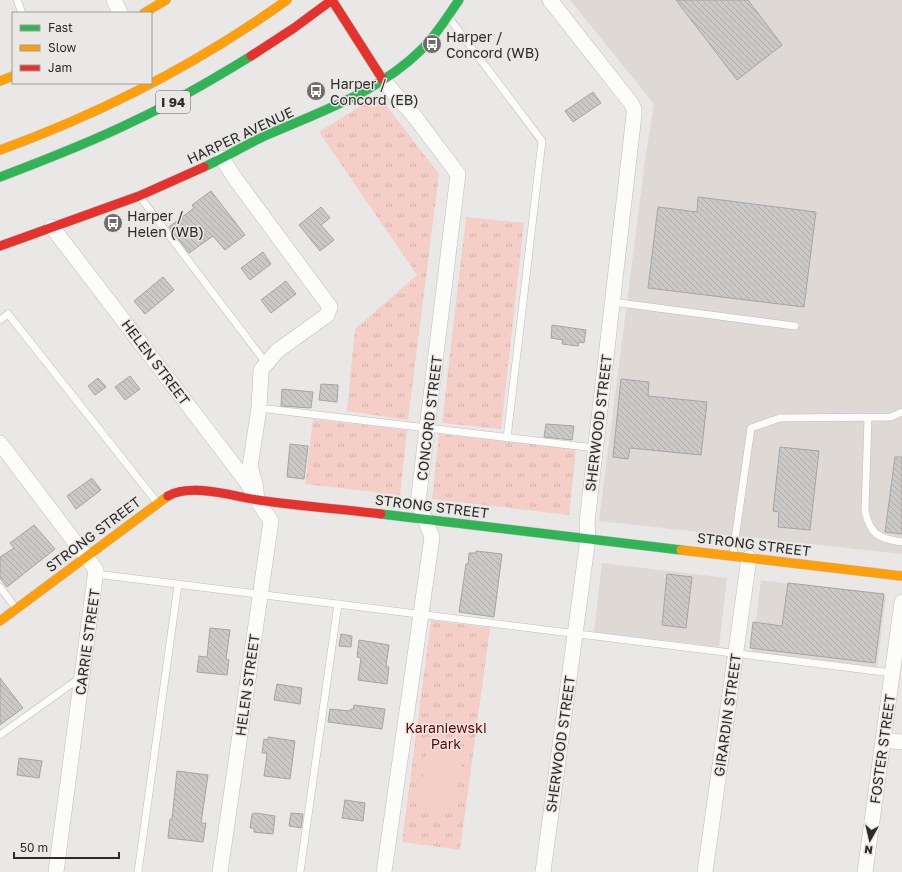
<svg xmlns="http://www.w3.org/2000/svg" width="902" height="872" font-family="'Golos Text',sans-serif">
<style>
.built{fill:#ded9d4}
.grass{fill:url(#grass-tufts)}
.pitch{fill:#f5cec7}
.building{fill:url(#building-back-hatch);stroke:#a6a5a3}
.lines{fill:none;stroke-linecap:round;stroke-linejoin:round}
.lane-casing{stroke:#bebdbc;stroke-width:8}
.street-casing{stroke:#bebdbc;stroke-width:16}
.fast-casing{stroke:#bebdbc;stroke-width:10}
.slow-casing{stroke:#bebdbc;stroke-width:10}
.jam-casing{stroke:#bebdbc;stroke-width:10}
.lane{stroke:#fcfcfb;stroke-width:7}
.street{stroke:#fcfcfb;stroke-width:15}
.fast{stroke:#30b455;stroke-width:9}
.slow{stroke:#ff9f0a;stroke-width:9}
.jam{stroke:#e5322d;stroke-width:9}
.labels{text-anchor:middle;dominant-baseline:central;stroke-width:3;stroke-linejoin:round;paint-order:stroke}
.shield{fill:#eae8e5;stroke:#656462;stroke-width:1}
.shield-label{font-size:13px;font-weight:bold;fill:#2c2b2a}
.poi-label{font-size:14px;fill:#2c2b2a;stroke:#eae8e5;text-anchor:start}
.street-label{font-size:14px;fill:#2c2b2a;stroke:#eae8e5}
.park-label{font-size:14px;fill:#690001;stroke:#eae8e5}
</style>
<defs>
<pattern id="grass-tufts" width="24" height="20" patternUnits="userSpaceOnUse"><rect width="24" height="20" fill="#f5cec7"/><path d="M3 7l-1-3M5 7V3M7 7l1-3M15 17l-1-3M17 17v-4M19 17l1-3" fill="none" stroke="#d2b1ab"/></pattern>
<pattern id="building-back-hatch" width="6" height="6" patternUnits="userSpaceOnUse"><rect width="6" height="6" fill="#cac9c7"/><path d="M-1 5l2 2M0 0l6 6M5-1l2 2" fill="none" stroke="#aeadab"/></pattern>
</defs>
<rect width="100%" height="100%" fill="#e9e8e6"/>
<g class="built">
<polygon points="570,0 902,0 902,554 599,521 646,153 654,104"/>
<polygon points="602,563 727,578 719,647 594,632"/>
<polygon points="761,580 886,596 877,667 752,652"/>
</g>
<g class="grass">
<polygon points="378,95 439,174 408,420 347,411 355,329 417,275 319,132"/>
<polygon points="466,217 524,223 501,429 442,423"/>
<polygon points="313,419 407,430 400,495 305,484"/>
<polygon points="439,434 576,449 569,515 432,499"/>
<polygon points="431,620 490,628 460,850 402,842"/>
</g>
<polygon class="pitch" points="428,742 464,747 454,813 419,808"/>
<g class="building">
<polygon points="676,0 748,0 782,45 737,80"/>
<polygon points="593,92 601,103 573,122 565,111"/>
<polygon points="211,191 245,235 225,250 213,236 189,253 169,227 194,208 192,205"/>
<polygon points="698,197 816,212 804,307 648,288 658,207 697,212"/>
<polygon points="321,207 330,218 321,225 334,240 320,251 299,225"/>
<polygon points="263,252 271,264 250,280 241,268"/>
<polygon points="163,277 174,290 145,314 134,301"/>
<polygon points="286,281 296,294 271,313 261,300"/>
<polygon points="552,325 586,330 584,343 579,342 578,346 562,344 563,340 551,338"/>
<polygon points="130,376 140,389 125,400 115,387"/>
<polygon points="98,378 106,387 95,395 88,386"/>
<polygon points="621,379 649,382 648,396 707,402 701,455 630,448 628,459 613,457"/>
<polygon points="321,384 338,385 337,402 319,400"/>
<polygon points="282,389 313,392 311,408 281,406"/>
<polygon points="546,424 574,426 572,440 544,437"/>
<polygon points="290,444 308,446 304,479 287,477"/>
<polygon points="780,447 819,451 810,530 778,527 779,512 773,511"/>
<polygon points="895,457 902,457 902,534 885,532"/>
<polygon points="92,478 101,490 76,509 67,496"/>
<polygon points="34,525 55,549 7,587 0,578 0,557 14,548 10,543"/>
<polygon points="476,551 502,554 494,617 459,612 466,564 468,564 469,553 476,553"/>
<polygon points="667,574 692,577 686,628 662,625"/>
<polygon points="788,583 884,594 875,663 750,648 753,622 782,626"/>
<polygon points="210,628 230,630 226,659 229,660 227,675 197,672 199,656 207,657"/>
<polygon points="341,634 352,636 351,647 339,646"/>
<polygon points="359,640 389,645 386,666 389,667 387,684 358,680 361,658 357,657"/>
<polygon points="0,678 23,708 0,725"/>
<polygon points="277,684 302,688 300,704 274,700"/>
<polygon points="354,705 385,709 382,729 328,722 330,709 350,711 351,709 353,710"/>
<polygon points="268,737 295,741 290,779 264,776 267,755 266,753 262,753 264,739 268,740"/>
<polygon points="19,758 42,761 39,778 17,775"/>
<polygon points="177,771 208,775 201,823 206,823 203,842 168,838 170,819 172,819"/>
<polygon points="345,800 365,803 363,821 342,818"/>
<polygon points="256,813 275,816 273,834 254,832 254,828 250,828 252,814"/>
<polygon points="291,813 303,814 301,828 289,826"/>
</g>
<g class="lines">
<g class="lane-casing">
<g id="lane">
<polyline points="17,0 22,13"/>
<polyline points="449,18 542,141 507,438"/>
<polyline points="140,197 266,363"/>
<polyline points="612,302 795,326"/>
<polyline points="0,320 8,314 156,501"/>
<polyline points="259,408 595,448"/>
<path d="M868,418L865,511C870,535 880,539 902,542"/>
<polyline points="733,553 751,428 780,418 891,417 902,412"/>
<polyline points="96,574 892,673"/>
<polyline points="0,587 15,607"/>
<polyline points="0,735 80,678"/>
<polyline points="138,872 178,585"/>
<polyline points="300,872 338,604"/>
</g>
</g>
<g class="street-casing">
<g id="street">
<polyline points="114,0 120,13"/>
<polyline points="383,80 415,117 458,174 418,502 432,537 384,872"/>
<polyline points="222,158 234,177 330,307 327,315 277,351 261,370 259,408 250,467 255,483 257,500"/>
<polyline points="52,227 246,481 253,493"/>
<polyline points="0,443 96,570 56,872"/>
<polyline points="883,740 902,742"/>
<polyline points="220,872 271,521 257,500"/>
<polyline points="543,872 588,538 587,522 634,115 634,109 631,103 550,0"/>
<polyline points="705,872 749,558"/>
<polyline points="865,872 902,602"/>
</g>
</g>
<g class="fast-casing">
<g id="fast">
<path d="M204,167C226,157 245,145 267,135C322,111 379,92 422,49C437,34 447,17 459,0"/>
<path d="M0,177C45,160 89,143 132,122C173,103 212,80 251,56"/>
<polyline points="381,514 681,550"/>
</g>
</g>
<g class="slow-casing">
<g id="slow">
<polyline points="144,13 166,0"/>
<polyline points="0,81 13,76"/>
<path d="M0,150C102,113 199,63 287,0"/>
<polyline points="681,550 902,576"/>
<polyline points="0,621 168,496"/>
</g>
</g>
<g class="jam-casing">
<g id="jam">
<polyline points="332,0 383,80"/>
<polyline points="251,56 294,28 332,0"/>
<polyline points="0,246 139,196 204,167"/>
<path d="M168,496C192,483 232,496 258,500C299,506 340,509 381,514"/>
</g>
</g>
<use href="#lane" class="lane"/>
<use href="#street" class="street"/>
<use href="#fast" class="fast"/>
<use href="#slow" class="slow"/>
<use href="#jam" class="jam"/>
</g>
<defs>
<g id="bus-disc" transform="scale(1)"><circle r="9.5" fill="#6e6d6c" stroke="#eae8e5"/><path d="M-5-6H5V4H4V6H2V4H-2V6H-4V4H-5ZM-3.5-4V0h7V-4ZM-3.5 1.2v1.5H-2V1.2ZM2 1.2v1.5H3.5V1.2Z" fill="#fff"/></g>
</defs>
<g fill-rule="evenodd">
<use href="#bus-disc" x="432" y="44"/>
<use href="#bus-disc" x="316" y="91"/>
<use href="#bus-disc" x="113" y="223"/>
</g>
<g class="labels">
<rect class="shield" x="156" y="91" width="34" height="22" rx="3"/>
<g class="shield-label">
<text x="173" y="102">I 94</text>
</g>
<g class="poi-label">
<text x="446" y="36">Harper /<tspan x="446" dy="16">Concord (WB)</tspan></text>
<text x="330" y="83">Harper /<tspan x="330" dy="16">Concord (EB)</tspan></text>
<text x="127" y="215">Harper /<tspan x="127" dy="16">Helen (WB)</tspan></text>
</g>
<g class="street-label">
<text transform="translate(240 135) rotate(-25)">HARPER AVENUE</text>
<text transform="translate(156 362) rotate(53)">HELEN STREET</text>
<text transform="translate(429 418) rotate(-83)">CONCORD STREET</text>
<text transform="translate(598 423) rotate(-83)">SHERWOOD STREET</text>
<text transform="translate(432 506) rotate(7)">STRONG STREET</text>
<text transform="translate(93 534) rotate(-37)">STRONG STREET</text>
<text transform="translate(754 544) rotate(7)">STRONG STREET</text>
<text transform="translate(87 642) rotate(-82)">CARRIE STREET</text>
<text transform="translate(247 685) rotate(-82)">HELEN STREET</text>
<text transform="translate(727 715) rotate(-82)">GIRARDIN STREET</text>
<text transform="translate(560 744) rotate(-82)">SHERWOOD STREET</text>
<text transform="translate(882 749) rotate(-82)">FOSTER STREET</text>
</g>
<g class="park-label">
<text x="446" y="727">Karaniewski<tspan x="446" dy="16">Park</tspan></text>
</g>
</g>
<rect x="12" y="12" width="140" height="72" fill="#eae8e5" stroke="#9e9c9a"/>
<rect x="20" y="25" width="20" height="6" fill="#30b455" stroke="#9e9c9a"/>
<text x="48" y="32" font-size="12" fill="#2c2b2a">Fast</text>
<rect x="20" y="45" width="20" height="6" fill="#ff9f0a" stroke="#9e9c9a"/>
<text x="48" y="52" font-size="12" fill="#2c2b2a">Slow</text>
<rect x="20" y="65" width="20" height="6" fill="#e5322d" stroke="#9e9c9a"/>
<text x="48" y="72" font-size="12" fill="#2c2b2a">Jam</text>
<g transform="translate(870 840) rotate(188)" stroke="#eae8e5" stroke-width="3" paint-order="stroke">
<path d="M0-3L7 15L0 10L-7 15Z" fill="#2c2b2a"/>
<text y="-6" font-size="11" font-weight="bold" text-anchor="middle" fill="#2c2b2a">N</text>
</g>
<path d="M14 852v6h105v-6" fill="none" stroke="#2c2b2a" stroke-width="2"/>
<text x="20" y="852" font-size="12" fill="#2c2b2a" stroke="#eae8e5" stroke-width="3" paint-order="stroke">50 m</text>
</svg>
